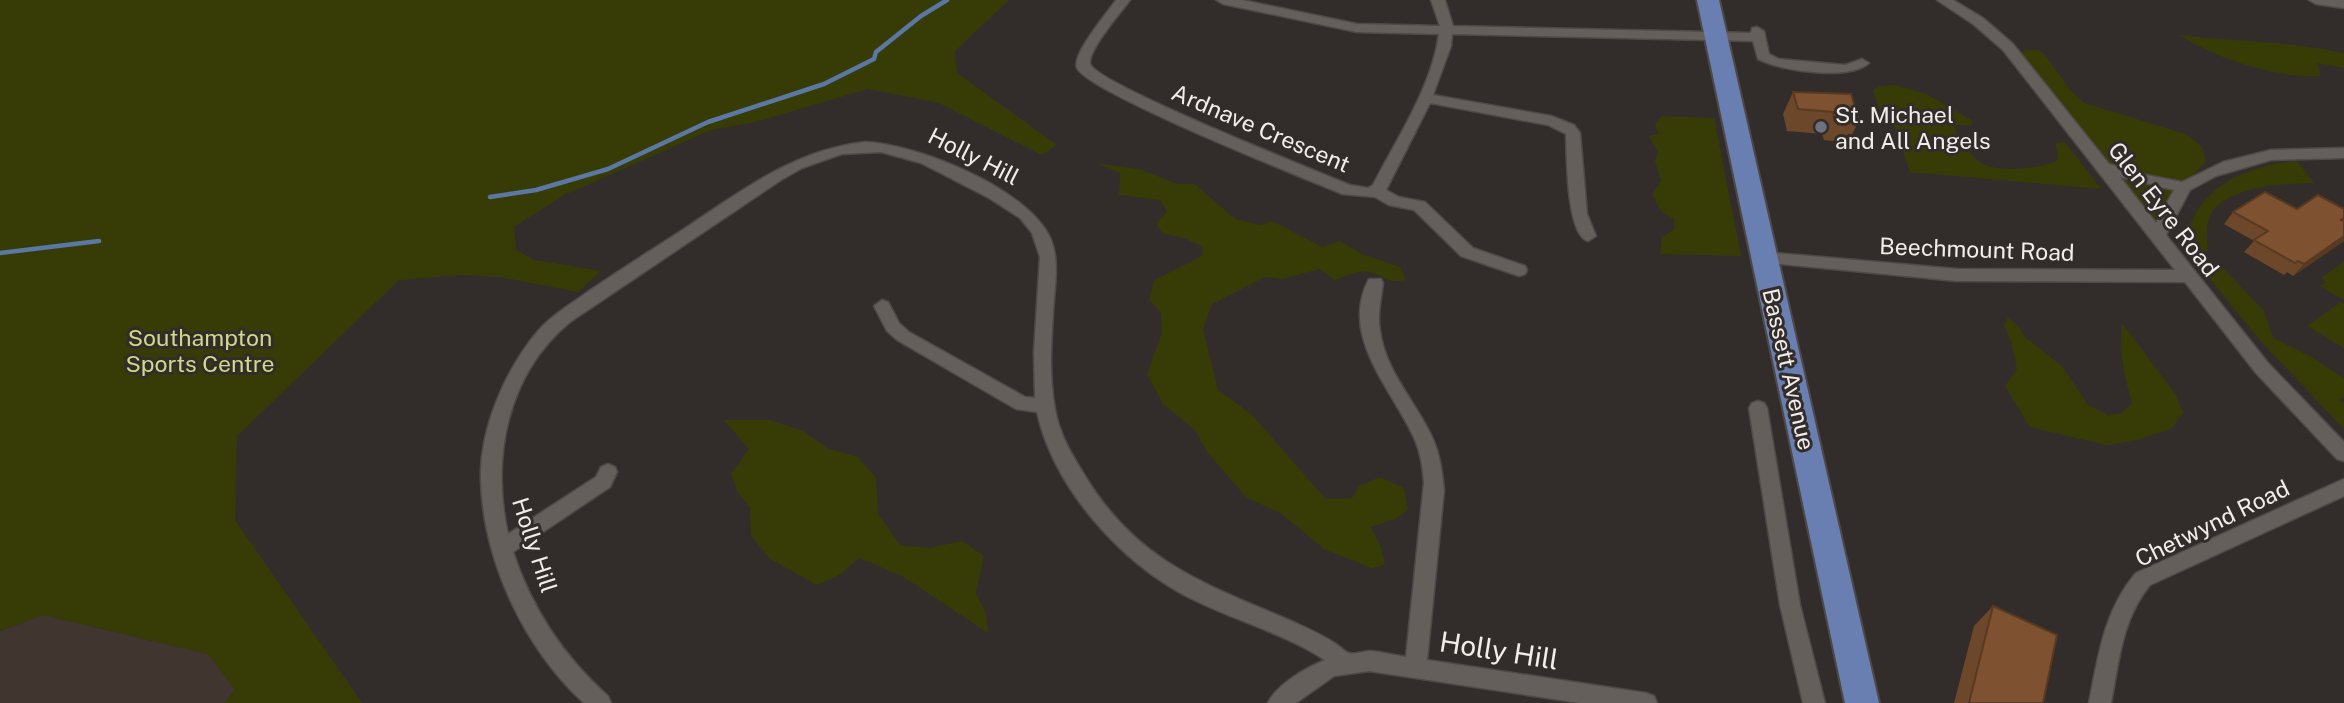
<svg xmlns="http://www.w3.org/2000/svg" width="2344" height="703" font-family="'Public Sans',sans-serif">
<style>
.built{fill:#40352f}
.green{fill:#373c07}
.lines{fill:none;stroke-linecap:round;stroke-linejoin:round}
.stream{stroke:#5b77a3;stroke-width:4.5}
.minor-casing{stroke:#4d4947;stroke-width:3}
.primary-casing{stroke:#4d4947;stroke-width:4}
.minor{fill:#655f5c;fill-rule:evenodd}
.primary{fill:#6a7fb1;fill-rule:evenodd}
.wall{fill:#6c472a}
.shaded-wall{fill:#583922}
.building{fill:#7e5231;stroke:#583922;stroke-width:2}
.worship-dot{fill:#6b7280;stroke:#322d2a;stroke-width:2.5}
.labels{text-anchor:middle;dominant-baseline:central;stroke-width:6;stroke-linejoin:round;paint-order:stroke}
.poi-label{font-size:23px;fill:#f1edeb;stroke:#322d2a;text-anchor:start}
.street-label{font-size:23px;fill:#f1edeb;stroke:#322d2a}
.park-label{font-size:23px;fill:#ceda88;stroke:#322d2a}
.near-street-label{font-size:28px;fill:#f1edeb;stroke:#322d2a}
</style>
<rect width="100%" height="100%" fill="#322d2a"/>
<polygon class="built" points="43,615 208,654 236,690 224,703 0,703 0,631"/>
<g class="green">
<polygon points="0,0 1009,0 955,51 957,73 1057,145 1042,155 939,103 868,89 755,122 711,130 564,195 514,227 516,250 534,260 601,271 578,292 500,277 460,275 399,280 237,436 235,520 362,703 224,703 235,690 208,654 43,615 0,631"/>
<path d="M2179,35C2234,42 2290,41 2344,53V68L2317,63L2321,76C2277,79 2216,58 2179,35Z"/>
<polygon points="2028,50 2039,50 2044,54 2071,91 2084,103 2186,134 2202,147 2206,162 2191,177 2181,182 2159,216 2151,221 2020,52"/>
<path d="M1895,85L1926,94L1973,121L1971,125H1954C1956,138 1974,162 1988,166C2005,172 2044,168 2058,160L2056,143L2065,142L2101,189L1910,172L1890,115L1879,109L1873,90L1880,86Z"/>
<polygon points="1662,116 1714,118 1741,256 1660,254 1662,237 1674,230 1674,219 1661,211 1652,195 1661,181 1655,161 1658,152 1649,136 1659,134 1655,125"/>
<path d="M2297,161L2314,183C2287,183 2233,186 2214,209C2204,221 2207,237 2208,251H2191C2185,237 2188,228 2195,215C2215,178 2258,165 2297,161Z"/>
<path d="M1097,163L1142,170L1177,184H1195L1235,219L1261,225L1272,221L1322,247L1339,241L1362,254L1400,267L1406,280C1386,284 1386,276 1369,272C1358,270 1345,276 1335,280L1319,269L1283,279L1265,277L1212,304L1203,329L1218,390L1252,415L1326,499L1352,498L1359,486L1380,477L1404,488L1408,510L1395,519L1370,527L1380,544L1385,565L1372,568L1324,549L1282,514L1246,497L1208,453L1195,430L1163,404L1147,374L1162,333L1161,313L1149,299L1155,280L1202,256L1203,247L1186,239L1162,233L1156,223L1167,212L1160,200L1119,195L1120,173Z"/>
<polygon points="2344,262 2344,300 2320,286 2326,282 2321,278"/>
<polygon points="2198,264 2221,266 2264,311 2273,338 2311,357 2344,378 2344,397 2338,400 2344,403 2344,429 2258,338"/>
<polygon points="2341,302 2344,304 2344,348 2307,326"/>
<path d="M2008,317L2017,325L2026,338L2062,366L2088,405L2108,415L2122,413L2132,403C2124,376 2119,351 2122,323L2176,395L2183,413L2171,429L2134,441L2106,445L2030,427L2005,386L2017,369L2012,344L2004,325Z"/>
<polygon points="724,420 770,420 803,431 827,448 858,457 876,478 878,514 900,545 929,548 962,541 984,556 976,593 986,613 988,633 902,576 859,558 841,574 817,585 770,559 751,535 750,507 738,493 731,474 749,449"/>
</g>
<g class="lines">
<g class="stream">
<polyline points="490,197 536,190 608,169 708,122 824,84 874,59 876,52 921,16 947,0"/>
<polyline points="0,253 99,241"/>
</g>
<g class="minor-casing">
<g id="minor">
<path d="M1116,0H1130C1121,12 1089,49 1090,63C1091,82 1319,172 1350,185L1368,188L1373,185C1397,138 1432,87 1439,34L1357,32L1223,4L1216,0H1242L1357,24L1440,26L1431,0H1445L1453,26L1751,33L1752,28L1757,27L1764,31L1769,54L1779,59L1845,65L1862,59L1869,63C1850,81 1780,71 1758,59L1753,41L1452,34L1451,46L1433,95L1551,116L1574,125L1580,133L1587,214L1596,236L1588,241C1566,235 1567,155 1566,134L1548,125L1430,103L1386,190L1399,197L1425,202L1473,248L1525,266L1527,270L1525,274L1519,276L1461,256L1414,210L1389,205L1375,197L1342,194C1304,178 1087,92 1077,68C1071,55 1108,12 1116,0Z"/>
<path d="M1937,0H1953L1983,18L2013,44L2109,164L2146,175L2182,182L2223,162L2271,150L2344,148V158L2271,160L2216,176L2190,190L2166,235L2268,363L2344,442V461L2337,459L2256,373L2185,282L1957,281L1759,262L1757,258L1765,252L1957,269L2175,270L2003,50L1973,24ZM2120,177L2174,190L2156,223Z"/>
<polygon points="2309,0 2344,0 2344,8 2316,4"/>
<path d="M865,142C917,144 1030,189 1051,240C1060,262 1054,290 1053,313C1051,345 1049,377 1055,409C1059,434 1072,455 1085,476C1139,565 1209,585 1298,624C1311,630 1324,636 1336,644C1339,646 1345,652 1349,653C1354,655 1364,651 1370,651C1382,652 1394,655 1406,657L1424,483C1423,468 1421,454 1415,440C1394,391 1338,337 1369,279H1381L1383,283C1381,299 1377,315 1380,331C1385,371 1416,402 1432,437C1440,454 1442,472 1444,490L1427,660L1646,693L1654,696L1657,703H1580L1369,671L1334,676L1296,703H1268C1277,684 1306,668 1325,660C1285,634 1237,621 1194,600C1124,566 1054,490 1037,412L1016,409L897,340L887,331L874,306L882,300L888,302L899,323L909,332L1025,397L1035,398L1034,352L1040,257L1032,233L1020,218L989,198L921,163L881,152L842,154L802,168L781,180L570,322C507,374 491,458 508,534L596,477L601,467L608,464L615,467L617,472L610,487L513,552C532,609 563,656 608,696L611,703H584C525,649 484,563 481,482C479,430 505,370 538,331C553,314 574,302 592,289C622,269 651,250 681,231C740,192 793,150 865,142Z"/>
<polygon points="1758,401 1764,403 1767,408 1800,605 1825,703 1803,703 1780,605 1749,408 1752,403"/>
<path d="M2344,479V496L2150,585C2122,619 2119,661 2111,703H2089C2098,657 2104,610 2136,573Z"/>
</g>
</g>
<g class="primary-casing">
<polygon id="primary" points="1697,0 1719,0 1879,703 1845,703"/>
</g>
<use href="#minor" class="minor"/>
<use href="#primary" class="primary"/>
</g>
<g class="wall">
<polygon points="1793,92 1859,120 1848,143 1824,140 1822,134 1787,131 1783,114"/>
<polygon points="2344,209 2344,241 2293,276 2287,272 2284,275 2244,252 2254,241 2224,224 2233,212"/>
<polygon points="1993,606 2043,703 1954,703 1974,626"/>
</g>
<polygon class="shaded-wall" points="2344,236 2344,241 2293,276 2304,264"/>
<g class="building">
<polygon points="1793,92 1851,94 1859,120 1834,118 1833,112 1798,109"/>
<polygon points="2265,192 2297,209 2318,195 2344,209 2344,218 2341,220 2344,221 2344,236 2304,264 2298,261 2295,263 2254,240 2268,231 2233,212"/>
<polygon points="1993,606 2057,635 2043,703 1969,703"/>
</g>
<circle class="worship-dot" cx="1821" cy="127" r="7"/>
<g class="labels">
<g class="poi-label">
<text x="1835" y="114">St. Michael<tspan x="1835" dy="26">and All Angels</tspan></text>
</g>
<g class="street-label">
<text transform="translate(1261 128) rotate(23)">Ardnave Crescent</text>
<text transform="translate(974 156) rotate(27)">Holly Hill</text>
<text transform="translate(2164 209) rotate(52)">Glen Eyre Road</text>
<text transform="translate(1977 249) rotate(2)">Beechmount Road</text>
<text transform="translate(1789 369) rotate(77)">Bassett Avenue</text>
<text transform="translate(2212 523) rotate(-26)">Chetwynd Road</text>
<text transform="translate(535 545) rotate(72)">Holly Hill</text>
</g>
<g class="park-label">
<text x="200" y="337">Southampton<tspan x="200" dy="26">Sports Centre</tspan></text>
</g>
<g class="near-street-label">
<text transform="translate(1499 650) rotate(9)">Holly Hill</text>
</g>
</g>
</svg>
